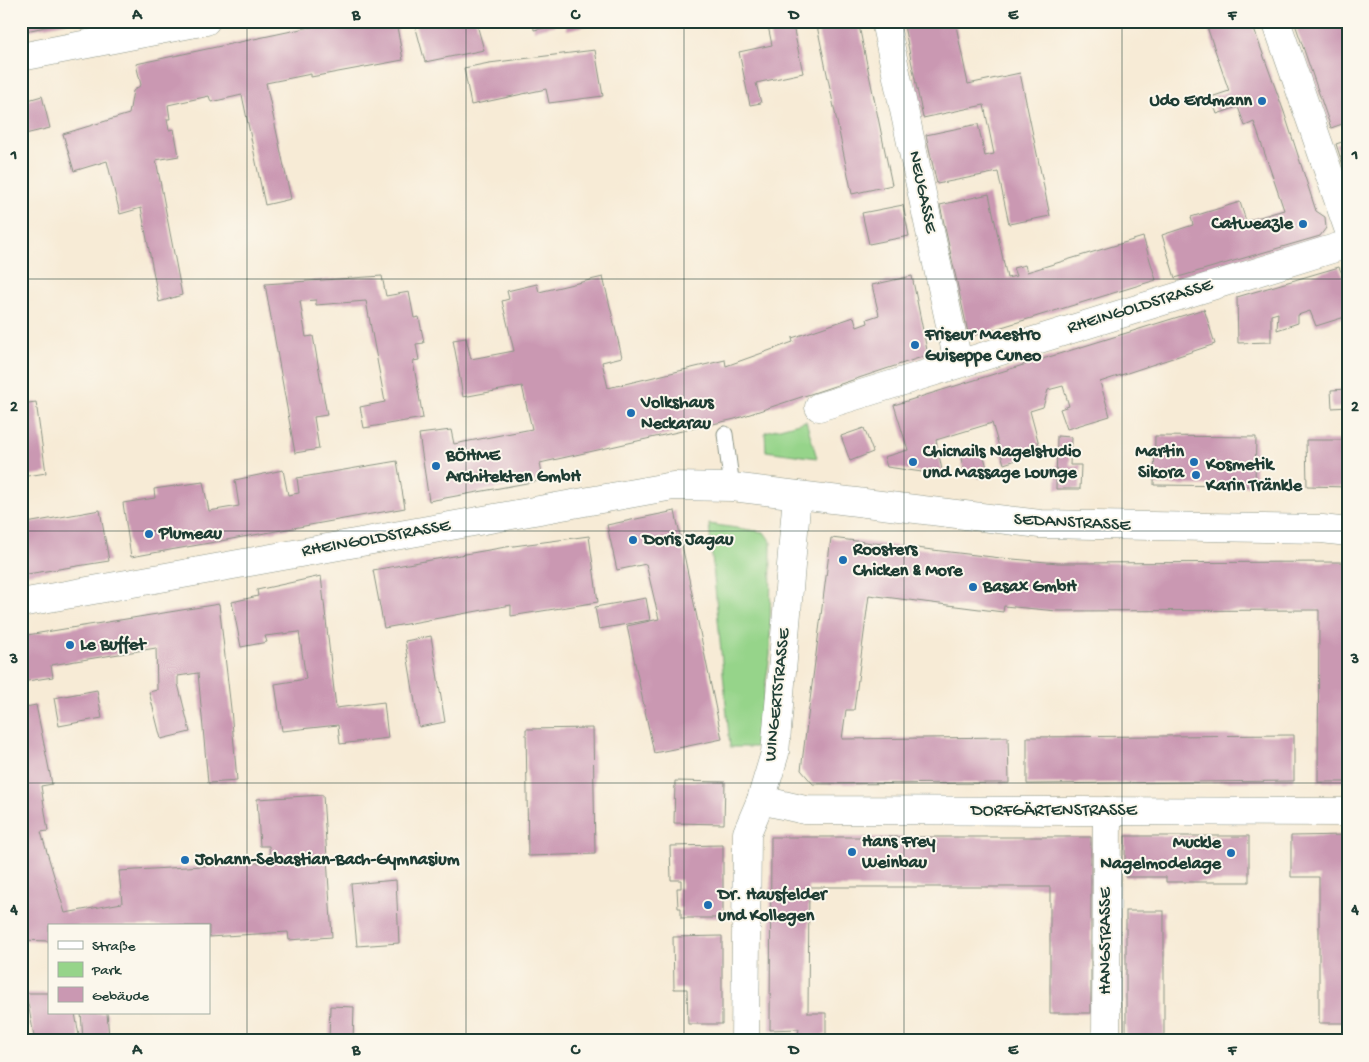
<svg xmlns="http://www.w3.org/2000/svg" width="1369" height="1062" font-family="'Gochi Hand',sans-serif">
<style>
.green{fill:#96d48a;stroke:#5a885f}
.building{fill:#ca98b2}
.lines{fill:none;stroke-linecap:round;stroke-linejoin:round}
.lane-casing{stroke:#8b9485;stroke-width:17}
.street-casing{stroke:#8b9485;stroke-width:29}
.secondary-casing{stroke:#8b9485;stroke-width:29}
.lane{stroke:#fff;stroke-width:15}
.street{stroke:#fff;stroke-width:28}
.secondary{stroke:#fff;stroke-width:28}
.grid{fill:none;stroke:#1f3d34;stroke-width:1;stroke-opacity:0.55}
.poi-dot{fill:#1f6fb2;stroke:#fbf7ec;stroke-width:2}
.labels{text-anchor:middle;dominant-baseline:central;stroke-width:4;stroke-linejoin:round;paint-order:stroke}
.poi-label{font-size:18px;font-weight:bold;fill:#1f3d34;stroke:#fbf7ec;text-anchor:start}
.street-label{font-size:18px;fill:#1f3d34;stroke:#fbf7ec}
.neatline{fill:none;stroke:#1f3d34;stroke-width:2}
.grid-label{font-size:16px;text-anchor:middle;font-weight:bold;fill:#1f3d34}
</style>
<rect width="100%" height="100%" fill="#fbf7ec"/>
<filter id="ink" filterUnits="userSpaceOnUse"><feTurbulence type="fractalNoise" baseFrequency=".02" numOctaves="2"/><feDisplacementMap in="SourceGraphic" scale="10" xChannelSelector="R" yChannelSelector="G"/><feConvolveMatrix kernelMatrix="1 2 1 2 8 2 1 2 1" color-interpolation-filters="sRGB"/></filter>
<filter id="wash" filterUnits="userSpaceOnUse"><feTurbulence type="fractalNoise" baseFrequency=".0096" numOctaves="4" result="noise"/><feDisplacementMap in="SourceGraphic" scale="20" xChannelSelector="R" yChannelSelector="G"/><feGaussianBlur stdDeviation="1.12" result="paint"/><feColorMatrix in="noise" values="0 0 0 0 0 0 0 0 0 0 0 0 0 0 0 0 0 1.4 0 .05"/><feComposite in="paint" operator="in"/></filter>
<g filter="url(#wash)">
<rect width="100%" height="100%" fill="#f7ebd6"/>
<g class="green">
<polygon points="806,421 817,458 766,451 765,432"/>
<polygon points="709,524 764,532 771,542 770,655 756,747 730,747"/>
</g>
<g id="blocks">
<g class="building">
<polygon points="21,21 68,21 69,22 21,32"/>
<polygon points="339,21 396,21 403,60 311,77 311,74 266,83 291,199 265,205 242,95 211,102 209,96 168,105 170,119 167,119 169,130 174,129 179,156 156,160 182,295 159,302 141,208 120,214 107,161 74,171 63,134 129,114 133,91 141,85 136,64"/>
<polygon points="414,21 476,21 484,50 425,62"/>
<polygon points="533,21 589,21 590,25 567,30 566,23 534,30"/>
<polygon points="767,21 792,21 803,73 756,83 761,103 750,105 739,52 772,45"/>
<polygon points="816,21 858,21 892,185 852,194"/>
<polygon points="903,21 955,21 968,84 1020,73 1050,216 1009,224 998,172 937,184 926,135 978,124 985,156 994,154 984,105 923,118"/>
<polygon points="1205,21 1251,21 1284,112 1316,211 1325,217 1326,228 1320,236 1175,278 1162,235 1193,225 1191,217 1240,202 1246,221 1284,210 1254,122 1245,126 1238,107 1217,114 1211,97 1229,91"/>
<polygon points="1294,21 1343,21 1348,36 1348,95 1344,96 1348,106 1348,122 1331,128"/>
<polygon points="595,50 603,96 549,103 546,89 471,105 464,68 489,63"/>
<polygon points="23,83 28,100 42,96 50,128 21,135 21,84"/>
<polygon points="1348,140 1348,177 1347,177 1336,144"/>
<polygon points="989,194 1007,278 1016,276 1013,268 1025,265 1027,272 1143,237 1156,280 969,337 940,205"/>
<polygon points="903,205 909,236 869,244 862,213"/>
<polygon points="1339,267 1348,287 1348,316 1316,326 1310,311 1298,315 1298,323 1277,330 1278,313 1271,315 1271,342 1238,343 1237,297"/>
<polygon points="382,276 386,296 409,292 414,318 419,317 424,343 416,344 419,360 413,361 423,418 364,428 360,407 385,402 366,301 316,305 316,300 300,301 306,337 313,336 327,415 314,417 319,449 295,453 265,284"/>
<polygon points="912,276 928,355 735,419 540,463 543,480 429,501 419,434 451,430 454,444 532,429 522,386 463,397 457,361 453,340 466,338 471,359 514,351 502,301 509,299 507,291 537,284 539,292 603,277 622,357 602,362 608,388 725,360 726,366 793,342 792,338 854,317 857,327 868,323 867,319 879,315 872,285"/>
<polygon points="1204,309 1215,344 1100,382 1110,416 1067,429 1060,409 1069,406 1063,386 1048,390 1043,407 1030,411 1041,452 1004,464 992,423 936,440 943,475 887,467 884,457 908,450 894,405"/>
<polygon points="1348,389 1348,407 1332,408 1331,390"/>
<polygon points="36,402 46,473 21,477 21,404"/>
<polygon points="864,428 873,452 850,461 841,436"/>
<polygon points="1057,436 1071,437 1070,465 1081,465 1080,489 1056,489"/>
<polygon points="1155,436 1256,437 1255,486 1154,485"/>
<polygon points="1306,440 1348,440 1348,487 1307,486"/>
<polygon points="971,451 972,456 983,453 989,475 978,478 976,473 965,476 960,454"/>
<polygon points="397,461 405,508 131,557 123,503 155,498 154,489 203,482 209,511 239,506 235,480 283,470 288,495 299,493 297,478"/>
<polygon points="100,510 109,561 21,575 21,524"/>
<polygon points="675,511 722,739 654,753 627,626 659,619 646,564 617,570 607,525"/>
<polygon points="589,536 598,602 511,616 511,605 384,628 373,570 506,547"/>
<polygon points="831,538 1001,558 1058,563 1348,562 1348,782 1318,782 1319,610 1057,611 1004,606 1003,612 869,595 854,710 846,710 842,739 1008,737 1009,783 813,784 801,770"/>
<polygon points="321,576 336,708 384,702 388,738 340,744 338,725 282,731 275,684 306,679 299,632 265,636 267,642 241,647 232,602 258,596 257,590"/>
<polygon points="646,598 650,620 599,629 595,607"/>
<polygon points="219,604 231,709 237,781 208,783 198,673 178,676 178,684 190,732 161,739 149,692 157,690 156,648 51,665 53,677 21,682 21,636"/>
<polygon points="431,636 445,722 419,727 405,641"/>
<polygon points="97,690 102,718 59,726 54,698"/>
<polygon points="36,705 52,784 41,786 48,831 41,832 65,913 122,903 119,871 270,862 269,846 260,846 257,799 323,795 332,937 289,940 288,932 209,937 209,926 49,926 49,941 21,940 21,708"/>
<polygon points="593,728 595,854 528,856 526,729"/>
<polygon points="1294,735 1294,781 1027,784 1027,737"/>
<polygon points="675,781 725,782 724,824 674,823"/>
<polygon points="1348,835 1348,1023 1319,1023 1319,877 1291,877 1291,836"/>
<polygon points="1125,836 1249,836 1249,882 1166,882 1166,877 1125,877"/>
<polygon points="771,837 1091,837 1091,1013 1050,1013 1050,887 809,887 808,1013 826,1013 826,1035 798,1035 799,1029 770,1030"/>
<polygon points="723,845 723,918 681,918 681,908 678,908 677,888 681,888 681,880 671,880 670,846"/>
<polygon points="396,880 399,943 357,946 351,884"/>
<rect x="1126" y="911" width="38" height="130"/>
<polygon points="722,936 722,1024 688,1024 687,989 674,989 673,937"/>
<polygon points="26,993 49,993 49,1013 75,1013 80,1041 35,1041"/>
<polygon points="330,1006 354,1007 353,1041 329,1041"/>
<polygon points="81,1013 107,1013 109,1037 83,1039"/>
</g>
</g>
</g>
<g filter="url(#ink)">
<use href="#blocks" fill-opacity="0" stroke="#8b9485" stroke-width="1"/>
<g class="lines">
<g class="lane-casing">
<polyline id="lane" points="725,434 732,487"/>
</g>
<g class="street-casing">
<g id="street">
<polyline points="885,21 958,362"/>
<polyline points="1276,21 1348,228"/>
<polyline points="21,57 206,21"/>
<polyline points="819,407 1348,244"/>
<polyline points="761,800 805,810 1348,812"/>
<polyline points="745,1041 747,833 761,800 775,753 797,495"/>
<polyline points="1106,1041 1107,811"/>
</g>
</g>
<g class="secondary-casing">
<polyline id="secondary" points="21,603 673,486 732,487 1040,524 1322,529 1348,532"/>
</g>
<use href="#lane" class="lane"/>
<use href="#street" class="street"/>
<use href="#secondary" class="secondary"/>
</g>
</g>
<path class="grid" d="M247,21V1041M466,21V1041M684,21V1041M904,21V1041M1122,21V1041M21,279H1348M21,531H1348M21,783H1348"/>
<g class="poi-dot">
<circle cx="1262" cy="101" r="5"/>
<circle cx="1303" cy="224" r="5"/>
<circle cx="915" cy="345" r="5"/>
<circle cx="631" cy="413" r="5"/>
<circle cx="913" cy="462" r="5"/>
<circle cx="1194" cy="462" r="5"/>
<circle cx="436" cy="466" r="5"/>
<circle cx="1196" cy="475" r="5"/>
<circle cx="149" cy="534" r="5"/>
<circle cx="633" cy="540" r="5"/>
<circle cx="843" cy="560" r="5"/>
<circle cx="973" cy="587" r="5"/>
<circle cx="70" cy="645" r="5"/>
<circle cx="852" cy="852" r="5"/>
<circle cx="1231" cy="853" r="5"/>
<circle cx="185" cy="860" r="5"/>
<circle cx="708" cy="905" r="5"/>
</g>
<g class="labels">
<g class="poi-label">
<text x="1252" y="101" text-anchor="end">Udo Erdmann</text>
<text x="1293" y="224" text-anchor="end">Catweazle</text>
<text x="925" y="335">Friseur Maestro<tspan x="925" dy="21">Guiseppe Cuneo</tspan></text>
<text x="641" y="403">Volkshaus<tspan x="641" dy="21">Neckarau</tspan></text>
<text x="923" y="452">Chicnails Nagelstudio<tspan x="923" dy="21">und Massage Lounge</tspan></text>
<text x="1184" y="452" text-anchor="end">Martin<tspan x="1184" dy="21">Sikora</tspan></text>
<text x="446" y="456">BÖHME<tspan x="446" dy="21">Architekten GmbH</tspan></text>
<text x="1206" y="465">Kosmetik<tspan x="1206" dy="21">Karin Tränkle</tspan></text>
<text x="159" y="534">Plumeau</text>
<text x="643" y="540">Doris Jagau</text>
<text x="853" y="550">Roosters<tspan x="853" dy="21">Chicken &amp; More</tspan></text>
<text x="983" y="587">Basax GmbH</text>
<text x="80" y="645">Le Buffet</text>
<text x="862" y="842">Hans Frey<tspan x="862" dy="21">Weinbau</tspan></text>
<text x="1221" y="843" text-anchor="end">Muckle<tspan x="1221" dy="21">Nagelmodelage</tspan></text>
<text x="195" y="860">Johann-Sebastian-Bach-Gymnasium</text>
<text x="718" y="895">Dr. Hausfelder<tspan x="718" dy="21">und Kollegen</tspan></text>
</g>
<g class="street-label">
<text transform="translate(922 192) rotate(78)">NEUGASSE</text>
<text transform="translate(1140 307) rotate(-17)">RHEINGOLDSTRASSE</text>
<text transform="translate(1072 523) rotate(3)">SEDANSTRASSE</text>
<text transform="translate(376 539) rotate(-10)">RHEINGOLDSTRASSE</text>
<text transform="translate(778 695) rotate(-84)">WINGERTSTRASSE</text>
<text x="1054" y="811">DORFGÄRTENSTRASSE</text>
<text transform="translate(1106 941) rotate(-90)">HANGSTRASSE</text>
</g>
</g>
<rect width="1369" height="1062" fill="none" stroke="#fbf7ec" stroke-width="55"/>
<rect x="48" y="924" width="162" height="90" fill="#fbf7ec" stroke="#a3ada2"/>
<rect x="58" y="941" width="25" height="8" fill="#ffffff" stroke="#a3ada2"/>
<text x="92" y="950" font-size="15" fill="#1f3d34">Straße</text>
<rect x="58" y="962" width="25" height="15" fill="#96d48a" stroke="#a3ada2"/>
<text x="92" y="974" font-size="15" fill="#1f3d34">Park</text>
<rect x="58" y="987" width="25" height="15" fill="#ca98b2" stroke="#a3ada2"/>
<text x="92" y="1000" font-size="15" fill="#1f3d34">Gebäude</text>
<rect x="28" y="28" width="1314" height="1006" class="neatline"/>
<g class="grid-label">
<text x="137" y="19">A</text>
<text x="356" y="19">B</text>
<text x="575" y="19">C</text>
<text x="794" y="19">D</text>
<text x="1013" y="19">E</text>
<text x="1232" y="19">F</text>
<text x="14" y="159">1</text>
<text x="1355" y="159">1</text>
<text x="14" y="411">2</text>
<text x="1355" y="411">2</text>
<text x="14" y="663">3</text>
<text x="1355" y="663">3</text>
<text x="14" y="914">4</text>
<text x="1355" y="914">4</text>
<text x="137" y="1054">A</text>
<text x="356" y="1054">B</text>
<text x="575" y="1054">C</text>
<text x="794" y="1054">D</text>
<text x="1013" y="1054">E</text>
<text x="1232" y="1054">F</text>
</g>
</svg>
